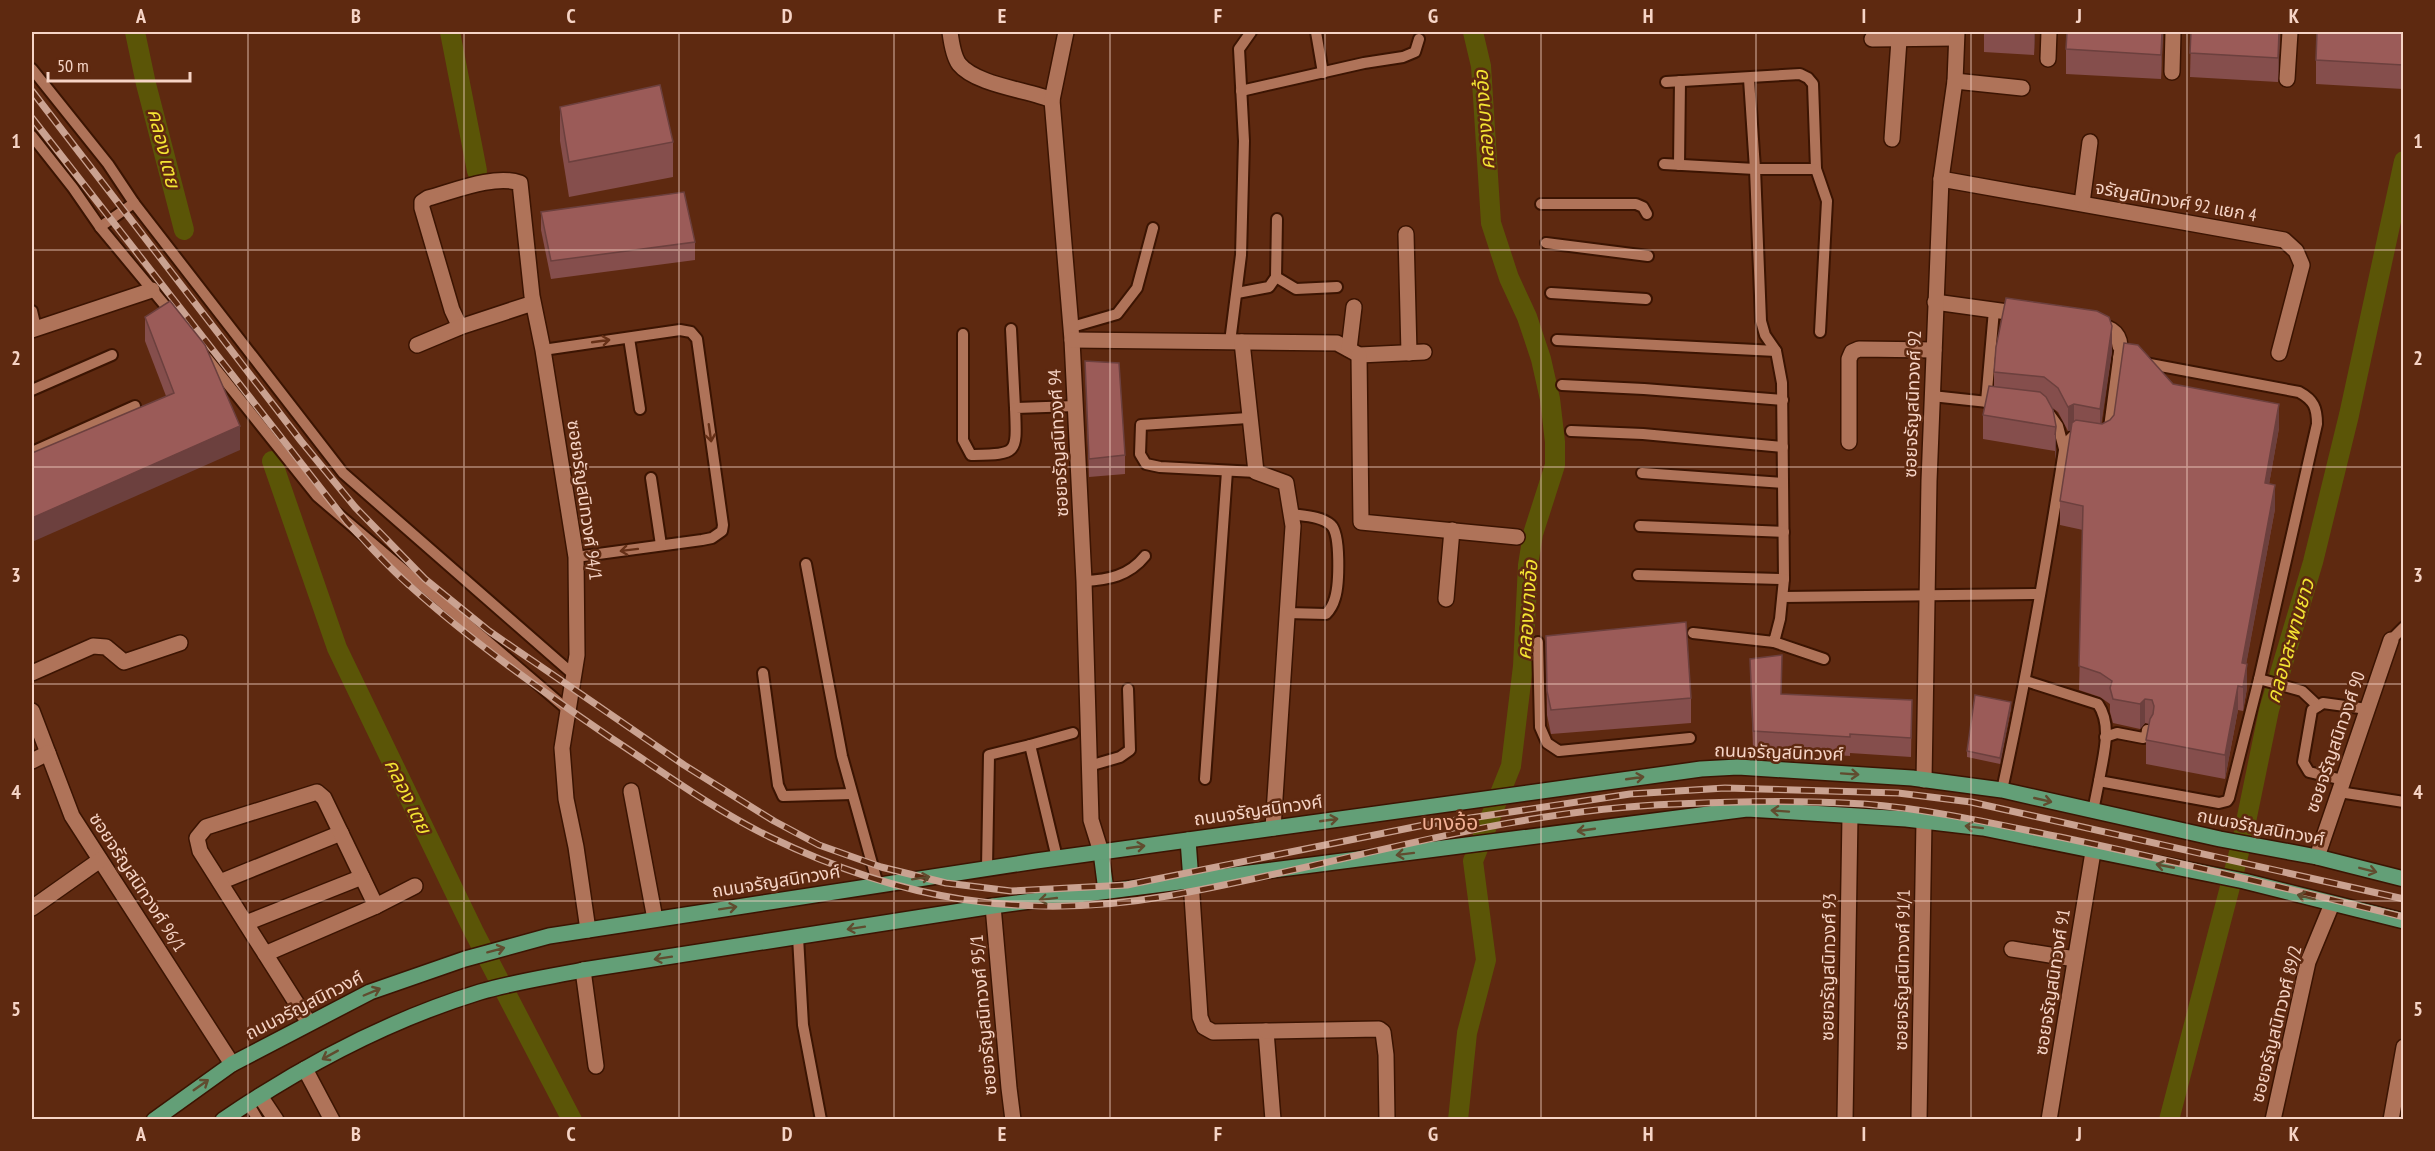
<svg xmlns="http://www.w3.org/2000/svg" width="2435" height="1151" font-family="'PT Sans Narrow','Noto Sans Thai',sans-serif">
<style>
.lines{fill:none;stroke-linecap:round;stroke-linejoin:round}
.canal{stroke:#5b5507;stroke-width:20}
.service-casing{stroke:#3b1402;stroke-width:14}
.minor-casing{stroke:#3b1402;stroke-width:18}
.primary-casing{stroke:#3b1402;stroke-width:18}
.service{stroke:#af7359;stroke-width:10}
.minor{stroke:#af7359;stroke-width:15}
.primary{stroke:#639f77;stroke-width:15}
.rail-casing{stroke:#caa291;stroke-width:7}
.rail{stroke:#5e2910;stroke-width:4.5;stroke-dasharray:14;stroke-linecap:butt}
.wall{fill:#854e4c}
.shaded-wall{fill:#6c403e}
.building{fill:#9b5b58;stroke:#6c403e;stroke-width:1.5}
.oneway{stroke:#663017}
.oneway2{stroke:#604c2f}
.grid{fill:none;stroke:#f6d4c6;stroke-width:1.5;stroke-opacity:0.55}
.labels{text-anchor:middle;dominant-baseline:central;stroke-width:5;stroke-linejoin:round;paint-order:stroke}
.street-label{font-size:18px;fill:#f6d4c6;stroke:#5e2910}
.water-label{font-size:20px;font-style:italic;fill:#f4e433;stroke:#5e2910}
.quarter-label{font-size:21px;fill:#f1b095;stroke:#5e2910}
.neatline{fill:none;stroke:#f6d4c6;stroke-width:2}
.grid-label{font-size:20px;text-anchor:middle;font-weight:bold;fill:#f6d4c6}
</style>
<rect width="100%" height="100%" fill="#5e2910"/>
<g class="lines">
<g class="canal">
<polyline points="135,32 146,84 184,230"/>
<polyline points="450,32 477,171"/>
<polyline points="272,461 337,648 474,932 572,1120"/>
<polyline points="1458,1120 1467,1033 1486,960 1473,861 1511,766 1523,666 1528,565 1533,534 1555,465 1555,442 1550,399 1541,359 1527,317 1509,278 1491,223 1481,66 1473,32"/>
<polyline points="2169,1120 2242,841 2269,710 2313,562 2349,415 2404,161"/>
</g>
<g class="service-casing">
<g id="service">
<polyline points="1316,32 1323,73"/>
<polyline points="32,69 108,164 134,203 343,473 574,675"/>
<polyline points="1666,82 1800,74 1808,78 1813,84 1816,169 1755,169 1761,321 1765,335 1776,351 1782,383 1784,579 1780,619 1774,642 1693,633"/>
<polyline points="1241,91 1364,63 1403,57 1415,52 1419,39"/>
<polyline points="32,136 73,188 100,227 173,315"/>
<polyline points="1664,164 1755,169 1749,79"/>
<polyline points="1679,165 1680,81"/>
<polyline points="1816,169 1827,201 1820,332"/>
<polyline points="1541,204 1636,204 1643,207 1647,214"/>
<polyline points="100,227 134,203"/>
<polyline points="1546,243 1648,256"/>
<polyline points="1276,277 1296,289 1337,287"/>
<polyline points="1237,293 1269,287 1276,277 1277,219"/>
<polyline points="1551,293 1646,299"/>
<polyline points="32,311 36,328"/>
<polyline points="1072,327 1117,314 1137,288 1153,228"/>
<polyline points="1011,329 1015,408"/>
<path d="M963,334V440L971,455C1018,454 1017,455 1015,408L1076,406"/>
<polyline points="629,338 640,409"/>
<polyline points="1557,340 1776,351"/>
<polyline points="1230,342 1241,255 1244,141 1239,49 1251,32"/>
<polyline points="543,350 680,330 691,332 697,339 723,525 722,531 712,538 702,540 576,557"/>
<polyline points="207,358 317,496 568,710"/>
<polyline points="1562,385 1644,389 1783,400"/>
<polyline points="32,390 112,355"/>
<polyline points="1932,396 1997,403"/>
<polyline points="1986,402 1994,310"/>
<polyline points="2048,412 2058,426 2064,449"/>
<polyline points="1248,418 1141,425 1140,454 1146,464 1160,467 1256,472"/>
<polyline points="1571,431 1643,434 1783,447"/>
<polyline points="2108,435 2119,352"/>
<polyline points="32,452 135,406"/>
<polyline points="1642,473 1783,483"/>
<polyline points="651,478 661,545"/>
<polyline points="1640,526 1784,532"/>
<polyline points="806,564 842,756 878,885"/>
<polyline points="1638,575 1784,579"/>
<path d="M1084,581C1108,580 1129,576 1145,556"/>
<polyline points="1783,597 2040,594"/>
<path d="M1287,613L1326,614C1331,609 1333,605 1335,598C1339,585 1341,534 1331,525C1321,516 1304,516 1291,514"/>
<polyline points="2391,640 2404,627"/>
<polyline points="1538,642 1540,727 1547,743 1559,751 1690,738"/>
<polyline points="1774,642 1824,659"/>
<polyline points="763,673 778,785 783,796 852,794"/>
<polyline points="2259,679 2302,691 2318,706"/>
<path d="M2026,681L2098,704C2113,726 2103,756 2099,781L2219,803L2227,801L2229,798L2259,679L2317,424C2317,408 2314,400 2299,392L2118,358"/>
<polyline points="2105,737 2117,733 2143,738 2146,737 2147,730"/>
<polyline points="1089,766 1120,757 1130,750 1128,689"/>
<polyline points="1205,779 1227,471"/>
<polyline points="2343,780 2309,772 2303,762 2312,710 2323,703 2367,709"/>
<path d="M2002,790C2027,676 2047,560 2065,444L2073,436L2081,438"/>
<polyline points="2339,792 2404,802"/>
<polyline points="2093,811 2099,781"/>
<polyline points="1057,858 1030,745 1073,733"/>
<polyline points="987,868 989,755 1030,745"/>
<polyline points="798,937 803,1025 821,1120"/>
<polyline points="248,1103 258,1120"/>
</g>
</g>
<g class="minor-casing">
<g id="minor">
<path d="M950,32C951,40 954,57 959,64C976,85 1028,90 1052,100"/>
<polyline points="1066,32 1052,100 1072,340 1084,581 1091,820 1101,852"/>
<polyline points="1872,39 1956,38"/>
<polyline points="2048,59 2049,32"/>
<polyline points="2172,72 2173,32"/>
<polyline points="2287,79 2290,32"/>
<polyline points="1955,81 2022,88"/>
<polyline points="1892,139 1899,40"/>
<polyline points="1941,179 2284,240 2296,251 2302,265 2279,353"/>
<polyline points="2082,203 2090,142"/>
<polyline points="1406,234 1409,353"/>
<polyline points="1935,302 2022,314"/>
<path d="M533,303L460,327L452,310L422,208V202L428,198C454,191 495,174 520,183L532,296L543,350L576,557L577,655L562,748L566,799L576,847L588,930"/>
<path d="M2093,324C2107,327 2119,330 2120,346"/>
<polyline points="32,330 152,290"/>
<polyline points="1072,340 1337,343 1359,355 1424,352"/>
<polyline points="1242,342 1256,472 1286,483 1293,526 1273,828"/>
<polyline points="417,345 460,327"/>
<polyline points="1349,349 1354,307"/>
<polyline points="1359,355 1361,522 1517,537"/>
<polyline points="1849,442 1849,359 1852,352 1859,349 1934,350"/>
<polyline points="1446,599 1452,530"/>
<polyline points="32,673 93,646 106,647 124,662 180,643"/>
<polyline points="32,711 72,816 232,1064"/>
<polyline points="32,761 48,753"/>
<polyline points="1924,780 1929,481 1941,179 1955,81 1957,32"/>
<polyline points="631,791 655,919"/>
<polyline points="2317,857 2391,640"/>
<polyline points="1191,881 1200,1017 1204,1027 1213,1032 1266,1031 1273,1120"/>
<polyline points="220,882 341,833"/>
<polyline points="376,906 415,886"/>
<polyline points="993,906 1009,1088 1013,1120"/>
<polyline points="32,908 100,860"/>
<polyline points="246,923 362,877"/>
<polyline points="2012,949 2075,959"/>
<path d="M265,954L376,906L324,798L317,792L206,827L197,838L200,851C237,909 273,966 309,1023"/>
<polyline points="583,970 596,1066"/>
<polyline points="1266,1031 1379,1029 1383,1032 1386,1055 1387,1120"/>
<polyline points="305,1069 332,1120"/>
<polyline points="260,1096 276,1120"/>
<polyline points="1845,1120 1850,816"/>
<polyline points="1919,1120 1924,821"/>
<polyline points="2049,1120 2093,852"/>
<polyline points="2273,1120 2308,962 2332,904"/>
<polyline points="2391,1120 2404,1047"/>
</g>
</g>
<g class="primary-casing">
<g id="primary">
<polyline points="1188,840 1191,881"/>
<polyline points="1101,852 1106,891"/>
<polyline points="154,1120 232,1064 370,992 465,959 549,936 1036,861 1701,769 1738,767 1912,778 2002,790 2220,839 2317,857 2404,879"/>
<path d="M223,1120C302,1066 389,1020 480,992C514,982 549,977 583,970L993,906L1747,809L1906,819L1983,828L2244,881L2404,921"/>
</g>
</g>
<use href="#service" class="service"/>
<use href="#minor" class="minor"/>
<use href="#primary" class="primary"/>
<g class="rail-casing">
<g id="rail">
<polyline points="32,91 301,441 355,507 425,579 489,631 684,765 774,821 819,845 881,867 946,883 1011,891 1127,885 1424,825 1630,794 1725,788 1898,793 1971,802 2404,899"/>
<path d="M32,118L347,522C367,543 387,566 409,585C471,641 542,691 611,738C663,772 714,810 770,837C900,900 1024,921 1167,896C1337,866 1502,810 1676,804C1739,801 1802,800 1864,804C1930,809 1995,824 2060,837C2175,861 2289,889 2404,917"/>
</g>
</g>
<use href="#rail" class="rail"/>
</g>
<g class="wall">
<polygon points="1984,32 2035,32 2034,55 1984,52"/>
<polygon points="2163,32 2161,79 2066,74 2066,49"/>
<polygon points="2191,32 2280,32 2278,82 2190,77"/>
<polygon points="2403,32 2403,89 2316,84 2316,60"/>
<polygon points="560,107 673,142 673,177 569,197 560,141"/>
<polygon points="541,212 695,242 695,260 551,279 541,230"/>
<polygon points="145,317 240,450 166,396 145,341"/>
<polygon points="2112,351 2101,424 2110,420 2173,384 2279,428 2269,484 2275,509 2246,664 2247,688 2243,711 2238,710 2225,779 2146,764 2146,740 2149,724 2145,723 2140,729 2113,723 2110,712 2110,704 2100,697 2079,690 2083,530 2060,525 2060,501 2071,430 2068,431 2058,412 2051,407 2056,426 2056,450 2055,459 2055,451 1983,439 1983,415 1994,387 1994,372"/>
<polygon points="1085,361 1125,455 1125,474 1089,477"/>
<polygon points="1546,636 1691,698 1691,723 1551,734 1547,715"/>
<polygon points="1750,659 1781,694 1912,700 1911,757 1850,753 1850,756 1753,749"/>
<polygon points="2011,708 2000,764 1967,757 1967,751"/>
</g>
<g class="shaded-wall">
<polygon points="2034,32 2035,32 2034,55"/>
<polygon points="2162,32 2163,32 2161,79 2161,55"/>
<polygon points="2279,32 2280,32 2278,82 2278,58"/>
<polygon points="2112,326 2112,351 2100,433 2100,409"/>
<polygon points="2074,404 2074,429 2068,431 2068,407"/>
<polygon points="2279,404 2279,428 2265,507 2265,483"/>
<polygon points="240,426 240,450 32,542 32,518"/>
<polygon points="2056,426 2056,450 2055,459 2055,435"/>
<polygon points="2275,485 2275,509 2242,687 2242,663"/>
<polygon points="2247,664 2247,688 2243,711 2243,687"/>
<polygon points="2238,686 2238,710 2225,779 2225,755"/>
<polygon points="2145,699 2145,723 2140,729 2140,704"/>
<polygon points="2011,702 2011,708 2000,764 2000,758"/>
</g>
<g class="building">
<polygon points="2067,32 2162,32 2161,55 2066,49"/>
<polygon points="2191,32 2279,32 2278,58 2190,53"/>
<polygon points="2317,32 2403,32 2403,65 2316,60"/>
<polygon points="660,85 673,142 569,162 560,107"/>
<polygon points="684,192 695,242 551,261 541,212"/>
<polygon points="2006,298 2097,311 2109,317 2112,326 2100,409 2074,404 2068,407 2058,388 2044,377 1994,372 1996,347"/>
<polygon points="170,301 205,345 240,426 32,518 32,453 174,393 145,317"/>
<polygon points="2124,343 2138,345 2173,384 2279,404 2265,483 2275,485 2242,663 2247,664 2243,687 2238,686 2225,755 2146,740 2150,719 2153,714 2154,706 2152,700 2145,699 2140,704 2113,699 2110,688 2112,681 2100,673 2079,666 2083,506 2060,501 2072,423 2076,420 2102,424 2110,420 2114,415"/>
<polygon points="1085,361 1119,363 1125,455 1089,459"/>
<polygon points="1989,386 2040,392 2046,397 2053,410 2056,426 2055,435 2056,427 1983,415"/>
<polygon points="1686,622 1691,698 1551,710 1547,691 1546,636"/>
<polygon points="1782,655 1781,694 1912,700 1911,738 1850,734 1850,737 1753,731 1750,659"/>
<polygon points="1975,695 2011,702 2000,758 1967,751"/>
</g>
<defs><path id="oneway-shaft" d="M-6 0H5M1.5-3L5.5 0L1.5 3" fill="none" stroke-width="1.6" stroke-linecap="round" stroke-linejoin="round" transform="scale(1.5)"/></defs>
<g class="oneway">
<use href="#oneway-shaft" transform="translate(601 341) rotate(-8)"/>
<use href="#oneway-shaft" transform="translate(710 433) rotate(82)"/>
<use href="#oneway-shaft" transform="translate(629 550) rotate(173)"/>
</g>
<g class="oneway2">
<use href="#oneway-shaft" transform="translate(1850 774) rotate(4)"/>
<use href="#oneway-shaft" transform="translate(1635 778) rotate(-8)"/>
<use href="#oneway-shaft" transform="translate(2043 800) rotate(13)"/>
<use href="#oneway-shaft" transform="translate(1780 811) rotate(-176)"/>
<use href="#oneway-shaft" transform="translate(1329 820) rotate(-8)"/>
<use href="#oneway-shaft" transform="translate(1974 827) rotate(-173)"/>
<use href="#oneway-shaft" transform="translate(1586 830) rotate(172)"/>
<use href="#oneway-shaft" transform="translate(1136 847) rotate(-8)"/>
<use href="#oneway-shaft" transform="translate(1405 854) rotate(173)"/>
<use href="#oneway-shaft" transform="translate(2165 866) rotate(-169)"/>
<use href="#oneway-shaft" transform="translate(2368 870) rotate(14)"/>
<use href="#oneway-shaft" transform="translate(921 878) rotate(-9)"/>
<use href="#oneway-shaft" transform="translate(2306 897) rotate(-165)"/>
<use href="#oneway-shaft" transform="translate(1048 899) rotate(173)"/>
<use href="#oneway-shaft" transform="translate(728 908) rotate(-9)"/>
<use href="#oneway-shaft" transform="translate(856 928) rotate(171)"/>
<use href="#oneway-shaft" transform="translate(496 950) rotate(-15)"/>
<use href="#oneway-shaft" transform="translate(663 958) rotate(171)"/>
<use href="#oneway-shaft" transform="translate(372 992) rotate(-23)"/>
<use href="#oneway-shaft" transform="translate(330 1055) rotate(151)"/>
<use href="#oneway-shaft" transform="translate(201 1085) rotate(-35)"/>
</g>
<path class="grid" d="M248,32V1120M464,32V1120M679,32V1120M894,32V1120M1110,32V1120M1325,32V1120M1541,32V1120M1756,32V1120M1971,32V1120M2187,32V1120M32,250H2404M32,467H2404M32,684H2404M32,901H2404"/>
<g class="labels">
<g class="street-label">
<text transform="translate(2176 201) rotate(10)">จรัญสนิทวงศ์ 92 แยก 4</text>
<text transform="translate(1912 404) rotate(-88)">ซอยจรัญสนิทวงศ์ 92</text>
<text transform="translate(1058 443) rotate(-93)">ซอยจรัญสนิทวงศ์ 94</text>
<text transform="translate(585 500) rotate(82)">ซอยจรัญสนิทวงศ์ 94/1</text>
<text transform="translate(2335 742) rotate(-71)">ซอยจรัญสนิทวงศ์ 90</text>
<text transform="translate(1779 752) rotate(2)">ถนนจรัญสนิทวงศ์</text>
<text transform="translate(1258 810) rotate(-8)">ถนนจรัญสนิทวงศ์</text>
<text transform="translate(2261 827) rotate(11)">ถนนจรัญสนิทวงศ์</text>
<text transform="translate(776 881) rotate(-9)">ถนนจรัญสนิทวงศ์</text>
<text transform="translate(138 882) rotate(57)">ซอยจรัญสนิทวงศ์ 96/1</text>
<text transform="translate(1828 967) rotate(-89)">ซอยจรัญสนิทวงศ์ 93</text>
<text transform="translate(1902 970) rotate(-89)">ซอยจรัญสนิทวงศ์ 91/1</text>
<text transform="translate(2052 982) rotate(-81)">ซอยจรัญสนิทวงศ์ 91</text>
<text transform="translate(304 1005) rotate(-27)">ถนนจรัญสนิทวงศ์</text>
<text transform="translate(983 1015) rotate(-95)">ซอยจรัญสนิทวงศ์ 95/1</text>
<text transform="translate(2276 1024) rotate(-76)">ซอยจรัญสนิทวงศ์ 89/2</text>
</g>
<g class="water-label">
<text transform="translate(1484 120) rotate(-94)">คลองบางอ้อ</text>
<text transform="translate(164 148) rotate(76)">คลอง เตย</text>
<text transform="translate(1527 610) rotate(-86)">คลองบางอ้อ</text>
<text transform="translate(2290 641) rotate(-74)">คลองสะพานยาว</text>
<text transform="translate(408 796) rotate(64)">คลอง เตย</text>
</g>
<g class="quarter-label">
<text x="1450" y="822">บางอ้อ</text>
</g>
</g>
<rect width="2435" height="1151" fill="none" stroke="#5e2910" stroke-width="66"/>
<path d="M48 72v9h142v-9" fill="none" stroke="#f6d4c6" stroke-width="3"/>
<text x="57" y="72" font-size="18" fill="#f6d4c6" stroke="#5e2910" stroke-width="4.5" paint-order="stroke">50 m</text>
<rect x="33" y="33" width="2369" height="1085" class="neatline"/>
<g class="grid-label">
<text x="141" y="23">A</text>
<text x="356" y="23">B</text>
<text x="571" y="23">C</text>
<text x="787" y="23">D</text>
<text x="1002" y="23">E</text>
<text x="1218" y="23">F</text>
<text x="1433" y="23">G</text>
<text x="1648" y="23">H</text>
<text x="1864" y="23">I</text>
<text x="2079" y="23">J</text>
<text x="2294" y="23">K</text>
<text x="16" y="148">1</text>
<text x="2418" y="148">1</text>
<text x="16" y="365">2</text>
<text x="2418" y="365">2</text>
<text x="16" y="582">3</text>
<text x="2418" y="582">3</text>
<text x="16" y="799">4</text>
<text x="2418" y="799">4</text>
<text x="16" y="1016">5</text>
<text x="2418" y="1016">5</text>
<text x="141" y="1141">A</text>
<text x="356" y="1141">B</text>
<text x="571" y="1141">C</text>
<text x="787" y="1141">D</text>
<text x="1002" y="1141">E</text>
<text x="1218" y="1141">F</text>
<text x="1433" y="1141">G</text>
<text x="1648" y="1141">H</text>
<text x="1864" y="1141">I</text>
<text x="2079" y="1141">J</text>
<text x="2294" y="1141">K</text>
</g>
</svg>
